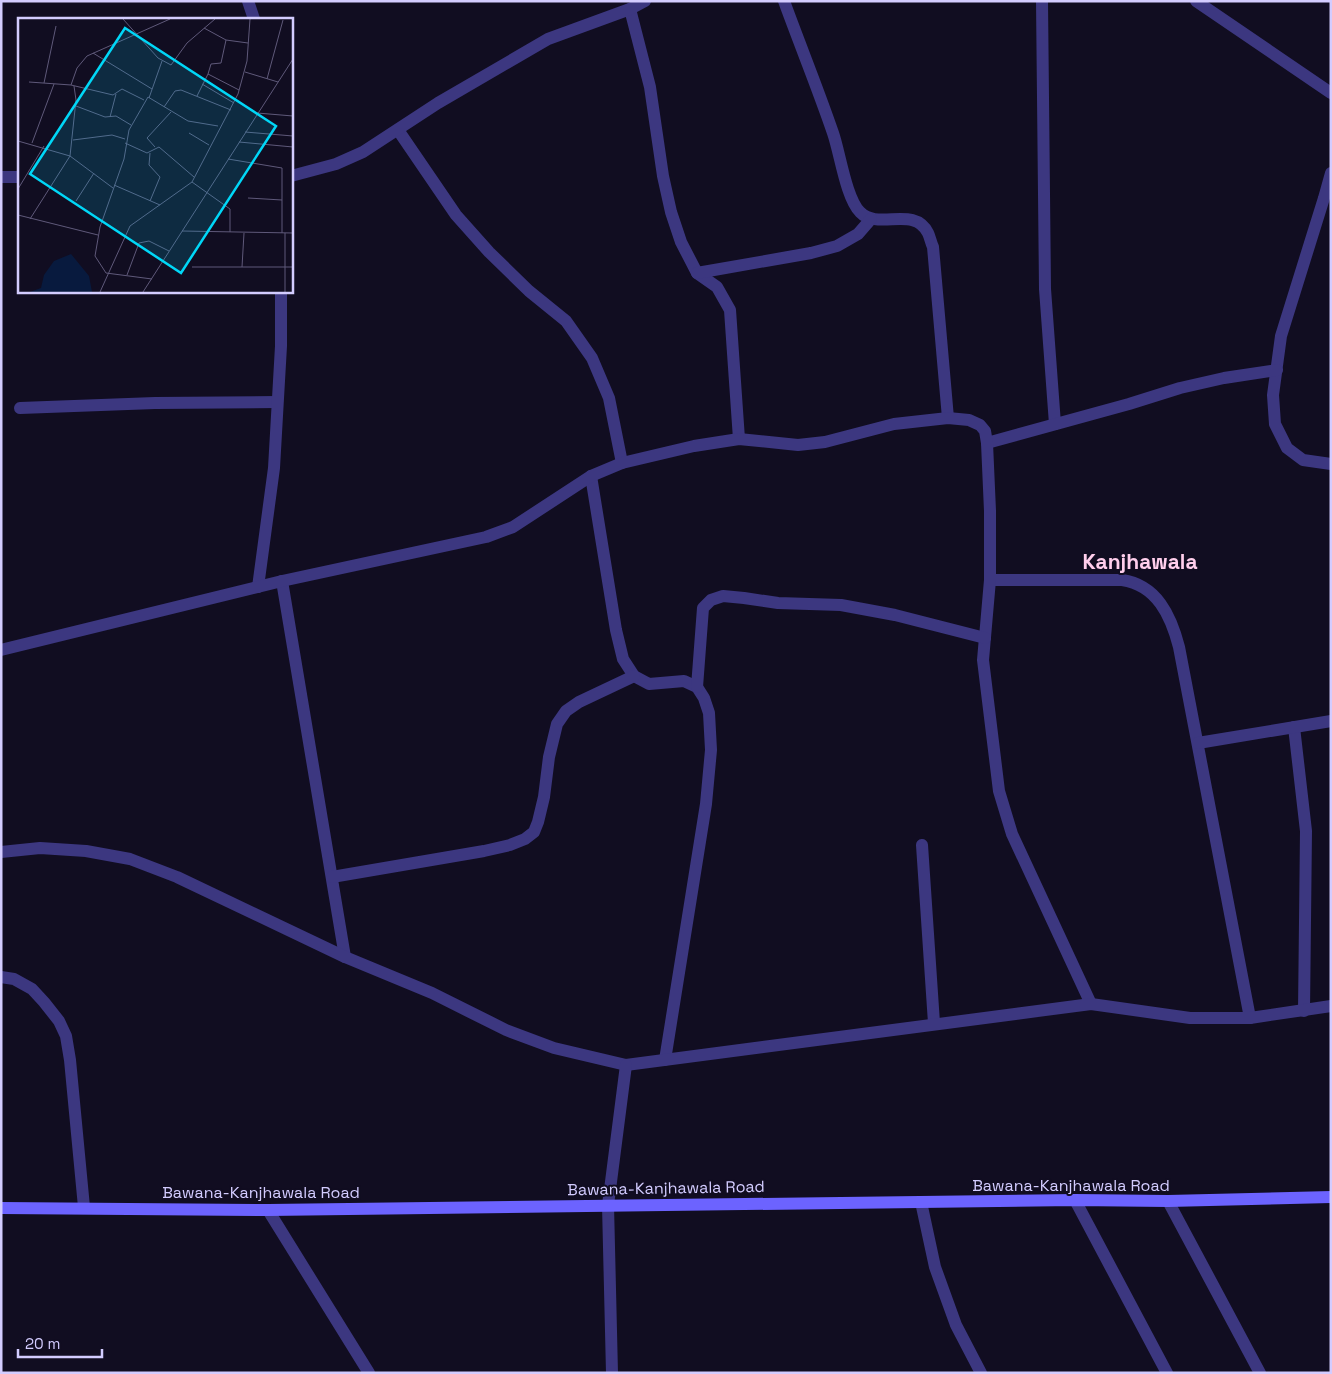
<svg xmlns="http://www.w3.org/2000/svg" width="1332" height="1374" font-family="'Space Grotesk',sans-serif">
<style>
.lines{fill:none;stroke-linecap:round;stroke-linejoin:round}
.minor{stroke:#3c3780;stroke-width:12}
.secondary{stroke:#6c63ff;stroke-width:12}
.labels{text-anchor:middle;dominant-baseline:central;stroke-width:4;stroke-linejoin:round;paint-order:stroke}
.street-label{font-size:16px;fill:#d3ccff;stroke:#110d21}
.district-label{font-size:21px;font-weight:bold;fill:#ffceec;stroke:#110d21}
.inset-road{fill:none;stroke:#5f597a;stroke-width:1}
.view{fill:#00d7f7;fill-opacity:0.15;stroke:#00d7f7;stroke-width:2.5}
.inset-edge{fill:none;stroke:#d3ccff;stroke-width:2.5}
</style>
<rect width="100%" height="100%" fill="#110d21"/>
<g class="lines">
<g class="minor">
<polyline points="248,1 254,19"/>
<path d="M784,1C800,45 818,89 833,133C840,153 846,198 860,212C878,231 914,205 928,233C930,237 931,243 933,247L948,418"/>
<polyline points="1042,1 1045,289 1055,424"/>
<polyline points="1196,1 1331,93"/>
<polyline points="630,9 650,87 663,176 671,212 681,242 697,273 717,287 730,310 739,439"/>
<polyline points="398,130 456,215 489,252 529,291 566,321 592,358 609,398 622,463"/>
<polyline points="1331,173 1324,198 1281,336 1273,395 1275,424 1287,448 1303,460 1331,464"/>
<polyline points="291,176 336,164 363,152 438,103 548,39 630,9 645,1"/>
<polyline points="1,177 19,177"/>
<polyline points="697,273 811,253 837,246 858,234 871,219"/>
<polyline points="20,408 155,403 277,402"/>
<polyline points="987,443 1129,404 1180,388 1224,378 1277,370"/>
<polyline points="591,476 616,630 623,659 634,676 649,684 684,681 697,687 704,698 709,713 711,750 706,804 665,1060"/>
<path d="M990,580H1122C1157,585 1171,616 1179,647L1250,1018"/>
<polyline points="282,581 345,957"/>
<polyline points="258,587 274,468 281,346 281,291"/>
<polyline points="1,650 282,581 486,537 513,527 591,476 622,463 694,446 739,439 798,445 825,442 894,424 948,418 969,420 980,425 985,431 987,443 990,511 990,580 983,660 999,791 1012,834 1091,1004"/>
<polyline points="697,687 703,608 711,600 723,596 744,598 778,603 841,605 895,615 985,638"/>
<polyline points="1294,727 1306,831 1304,1011"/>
<polyline points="1198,743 1331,721"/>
<polyline points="922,845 934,1023"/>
<polyline points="1,852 40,848 86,851 130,859 177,877 345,957 432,993 506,1030 554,1048 626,1065 1091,1004 1190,1018 1250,1018 1331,1006"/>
<polyline points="332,877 484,851 510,845 525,839 534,832 538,822 544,797 549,757 557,724 566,711 579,702 634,676"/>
<polyline points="1,977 14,979 32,989 44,1002 59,1021 66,1036 70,1060 84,1207"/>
<polyline points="1075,1200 1167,1373"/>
<polyline points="1168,1201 1260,1373"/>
<polyline points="921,1202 935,1267 956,1325 981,1373"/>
<polyline points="268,1210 369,1373"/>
<polyline points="612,1373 608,1205 626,1065"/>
</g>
<polyline class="secondary" points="1,1208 268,1210 1075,1200 1168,1201 1331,1197"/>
</g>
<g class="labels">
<g class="street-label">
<text x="1071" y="1185">Bawana-Kanjhawala Road</text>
<text transform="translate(666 1188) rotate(-1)">Bawana-Kanjhawala Road</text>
<text x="261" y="1192">Bawana-Kanjhawala Road</text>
</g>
<g class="district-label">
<text x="1140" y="561">Kanjhawala</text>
</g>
</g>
<g transform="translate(18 18)">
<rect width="275" height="275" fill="#110d21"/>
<path d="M53,236L71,258L74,274H12L23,270L26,257L36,243Z" fill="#081a3e"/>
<path class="inset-road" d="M105,1L140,40L153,47L169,25L197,1M186,10L208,22L230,25M75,35L134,71M227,54L260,64M190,56L193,46L203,45L208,22M249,61L265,2M11,64L53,67L95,77L104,71L126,82M26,65L38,8M184,66L216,85M53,67L59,50L69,38L152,1M179,78L190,56L221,72M131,80L144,43M58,88L87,99L98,98L113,107M146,89L157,73L163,72L213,92M239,95L275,98M92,99L98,76M227,114L275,118M171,115L191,127M55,122L94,117L107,121M0,123L52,138L95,170M221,124L275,129M14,125L36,66M107,125L129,135L141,129L176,159M137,129L129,120L153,94M132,135L131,147L142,159L132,183M210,141L264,150V215M174,164L212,191V214M96,167L142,187M0,171L26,128M230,180L264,182M58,183L76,155M0,197L80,217M12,201L52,138L58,82L56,68M164,213L275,215M174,249H275M224,249L226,215M109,257L121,225L131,223L151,233M134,261L88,255L77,238L82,209L106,141L111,112L130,79L170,103L200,108M82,274L112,208L174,164L220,76L229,43L232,1M125,274L275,41M267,274V215"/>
<path class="view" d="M107,10L258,108L163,255L12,156Z"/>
<rect width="275" height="275" class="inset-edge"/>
</g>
<rect width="1332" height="1374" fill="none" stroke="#d3ccff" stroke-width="5"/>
<path d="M18 1349v8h84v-8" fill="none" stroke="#d3ccff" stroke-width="2.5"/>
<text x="25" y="1349" font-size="15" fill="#d3ccff" stroke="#110d21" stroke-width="4" paint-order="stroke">20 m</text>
</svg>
